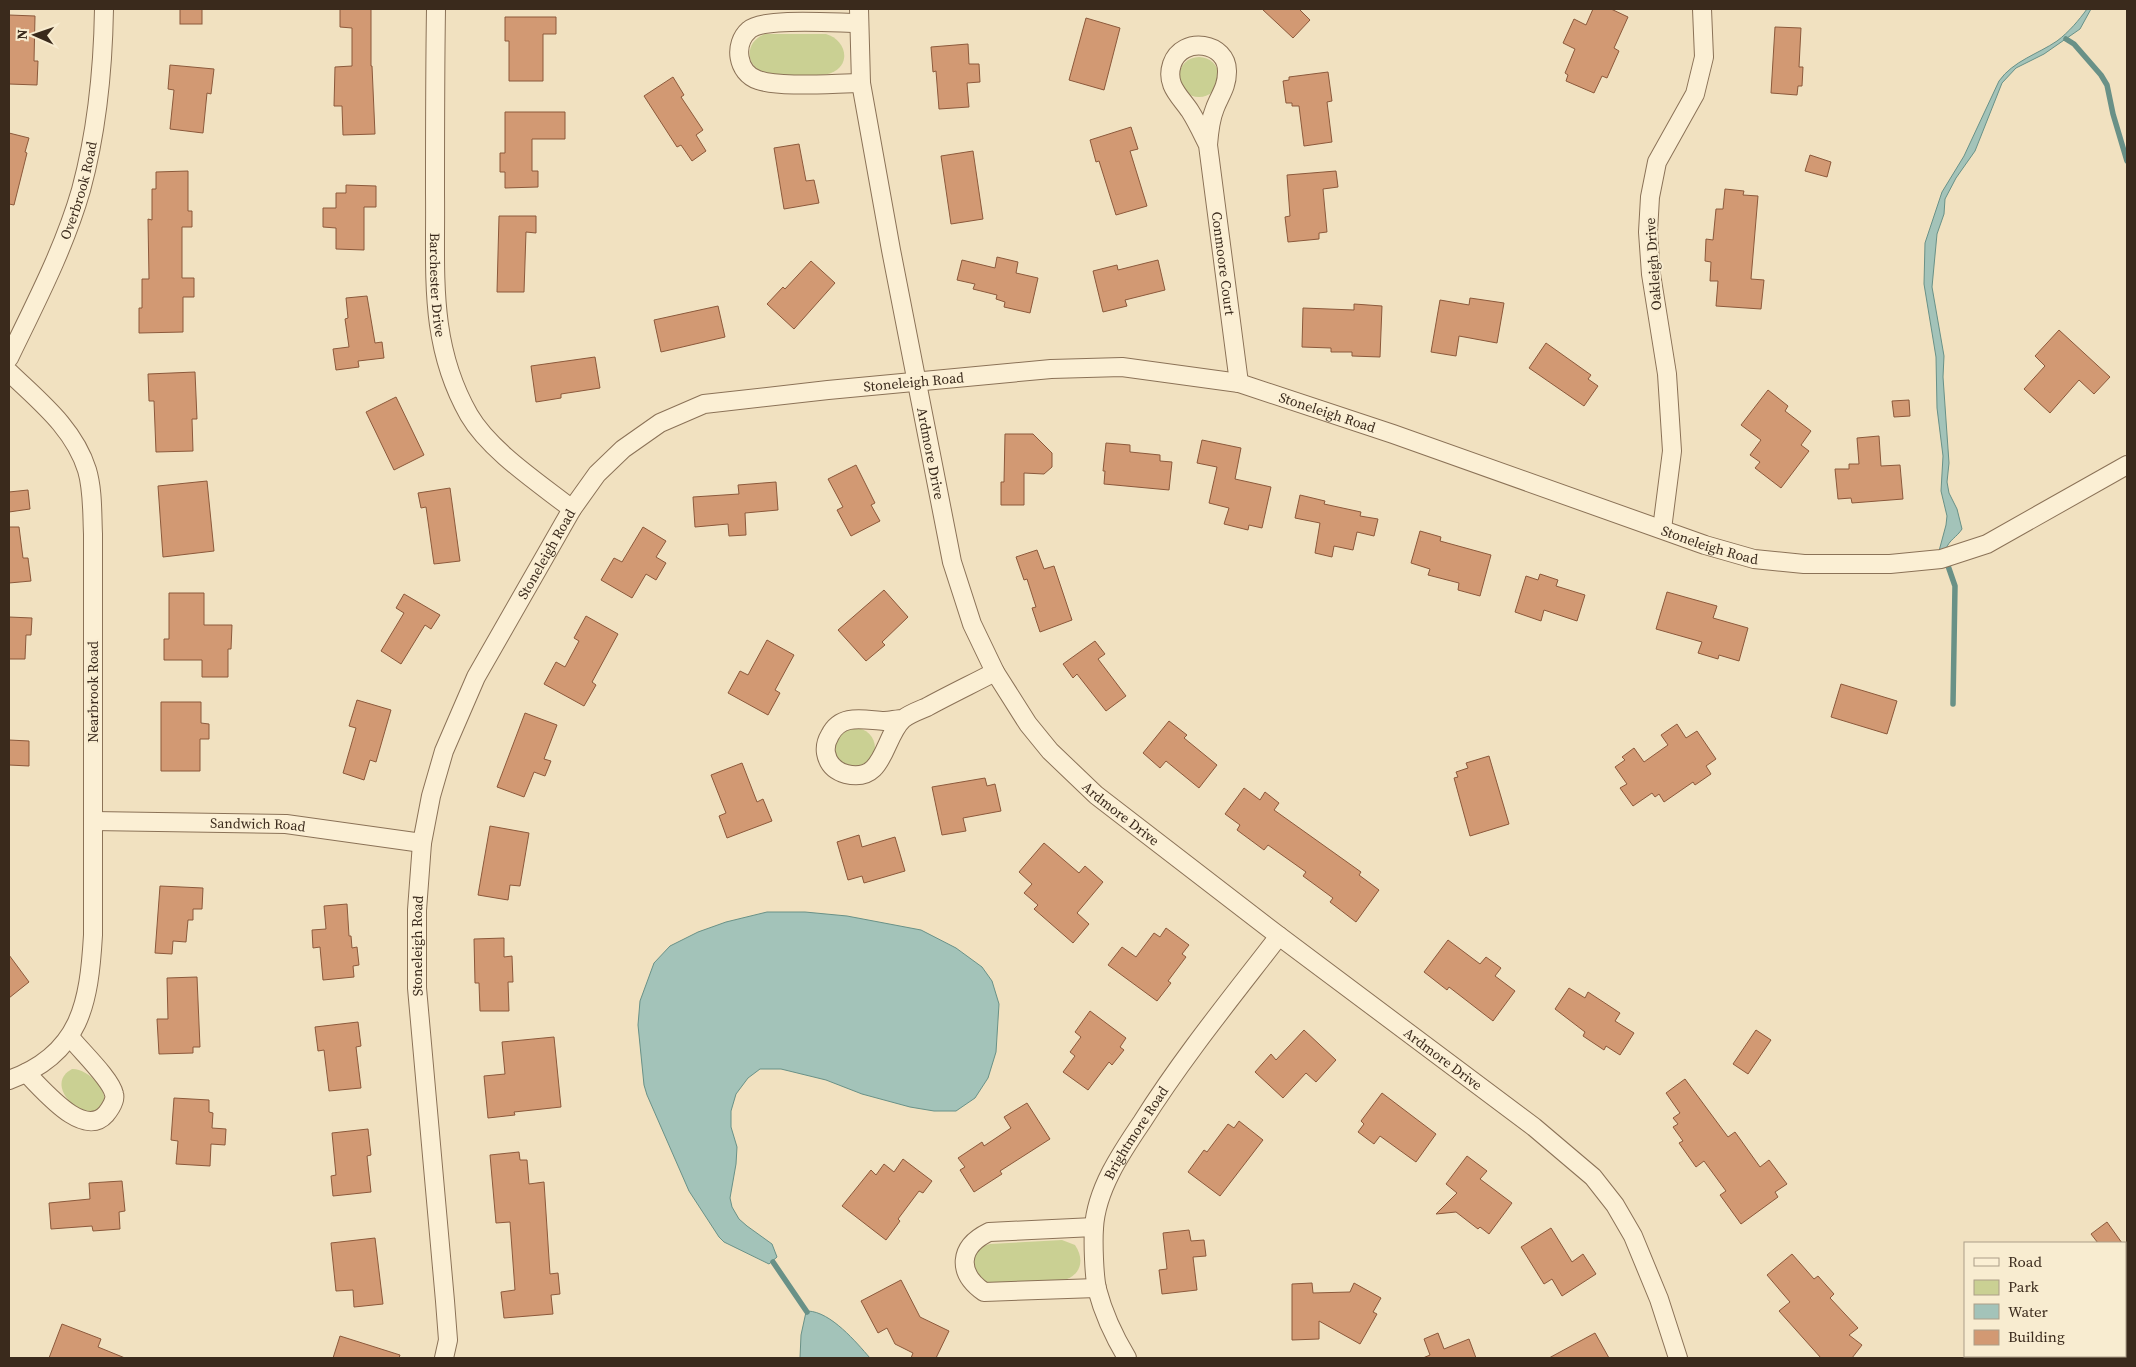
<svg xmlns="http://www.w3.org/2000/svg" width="2136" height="1367" font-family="'Source Serif 4',serif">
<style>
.green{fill:#cad093}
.water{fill:#a3c3b9;stroke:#699187}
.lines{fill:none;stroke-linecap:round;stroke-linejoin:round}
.stream{stroke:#699187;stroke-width:5.5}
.building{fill:#d29973;stroke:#8c593b}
.minor-casing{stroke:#8b7257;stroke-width:20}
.minor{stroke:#fbefd4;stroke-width:18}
.labels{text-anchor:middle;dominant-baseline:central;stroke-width:4;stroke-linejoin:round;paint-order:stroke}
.street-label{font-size:14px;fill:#3a2a1c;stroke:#f8ecd0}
</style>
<rect width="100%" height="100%" fill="#f1e1c0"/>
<g class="green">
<path d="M765,34H826C845,39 853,64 831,73C821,77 774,76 762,73C744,62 746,41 765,34Z"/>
<circle cx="1199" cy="77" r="20"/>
<circle cx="855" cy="748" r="20"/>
<path d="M72,1069C87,1068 114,1093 101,1109C87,1125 41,1086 72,1069Z"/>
<path d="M1062,1240L1075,1245C1085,1260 1081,1275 1064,1280L994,1284L985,1283L974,1274C973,1257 973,1249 990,1244Z"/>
</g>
<g class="water">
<path d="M2087,9H2091L2080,29L2044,54L2016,68L2002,83L1975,151L1956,178L1945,199L1944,214L1937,234L1932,287L1944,356L1943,377L1949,463L1947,482L1949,493L1957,509L1962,529C1957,537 1949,540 1946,549L1939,551L1946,525L1947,516L1941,491L1943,456L1937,408L1936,357L1924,284L1925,243L1942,192L1964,156L1999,81C2013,61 2038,54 2057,41C2069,32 2079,20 2087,9Z"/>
<polygon points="767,912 805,912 847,916 921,930 956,948 982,967 992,981 999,1004 996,1052 988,1078 975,1098 956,1111 934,1111 910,1107 862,1094 826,1080 781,1069 760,1069 748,1078 736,1094 731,1111 731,1127 737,1147 736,1164 730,1198 732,1207 739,1219 747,1226 772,1244 777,1257 769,1264 724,1242 719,1237 689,1191 647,1095 644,1085 638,1025 640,1001 654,963 670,946 698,932 726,922"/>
<path d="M808,1311C831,1312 856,1342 870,1358H800L801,1335L806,1312Z"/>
</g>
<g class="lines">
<g class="stream">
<polyline points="2066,39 2074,44 2101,75 2107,85 2113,114 2127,161"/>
<polyline points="1946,560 1955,586 1953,704"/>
<polyline points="773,1262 807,1312"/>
</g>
</g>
<g class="building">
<rect x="180" y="9" width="22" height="15"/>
<polygon points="340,9 371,9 371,66 372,66 375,134 343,135 342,106 334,106 335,67 352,66 352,28 340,27"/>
<polygon points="1262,9 1299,9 1310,20 1293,38"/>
<polygon points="1593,9 1611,9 1628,17 1614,48 1619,51 1607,78 1602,76 1594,93 1566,81 1568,75 1565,73 1575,49 1563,43 1574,19 1586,25"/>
<polygon points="9,15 35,16 34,61 38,61 37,85 9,84"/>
<polygon points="505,17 556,17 556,34 543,34 543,81 509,81 509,41 505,41"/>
<polygon points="1086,18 1120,28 1104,90 1069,80"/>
<polygon points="1775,27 1801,28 1799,67 1803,67 1802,86 1798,86 1797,95 1771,93"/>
<polygon points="968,44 969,64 979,64 980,82 967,83 969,107 939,109 936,71 933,72 931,47"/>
<polygon points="170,65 214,69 211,94 207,93 203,133 170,129 174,90 168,89"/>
<polygon points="1328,72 1332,101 1327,102 1332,142 1304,146 1299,106 1292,106 1292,103 1286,103 1283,81 1289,80 1289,77"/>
<polygon points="673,77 684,95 681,97 703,130 696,135 706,151 692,161 681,145 677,147 644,96"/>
<polygon points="505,112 565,112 565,139 532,139 532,171 538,171 538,187 505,188 505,172 500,172 500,153 505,153"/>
<polygon points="1131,127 1138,149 1130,151 1147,206 1116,215 1099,161 1096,162 1090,140"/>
<polygon points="9,133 29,138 25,152 27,153 14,205 9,204"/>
<polygon points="799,144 806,181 814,180 819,203 784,209 774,148"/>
<polygon points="973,151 983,219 951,224 941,156"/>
<polygon points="1810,155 1831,162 1827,177 1805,171"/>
<polygon points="188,171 188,211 192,211 192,227 182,227 182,278 194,278 194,297 183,297 183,332 139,333 139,308 142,308 142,279 149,279 148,219 152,220 152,189 156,189 156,172"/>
<polygon points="1336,171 1338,187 1323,189 1327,232 1319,233 1319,239 1288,242 1285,217 1290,216 1287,175"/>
<polygon points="346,185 376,186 376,207 364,207 364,250 336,249 336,228 323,227 323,208 336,208 336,193 346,193"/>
<polygon points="1725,189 1744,191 1743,195 1758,196 1751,279 1764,280 1761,309 1716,306 1718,281 1710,281 1711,262 1705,261 1706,239 1713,240 1716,209 1723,209"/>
<polygon points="499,216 536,216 536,233 526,232 524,292 497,292"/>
<polygon points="997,257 1018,262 1016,273 1038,278 1030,313 1004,307 1005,302 996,299 997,295 973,289 975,284 957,280 962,260 995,268"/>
<polygon points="1158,260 1165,290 1125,300 1127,306 1103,312 1093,271 1117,265 1118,270"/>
<polygon points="811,261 835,283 794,329 767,304 783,287 785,289"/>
<polygon points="367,296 375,343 382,342 384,358 358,361 359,367 336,370 333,349 349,347 345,319 348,318 346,298"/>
<polygon points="1470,298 1504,303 1497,343 1459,336 1456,356 1431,352 1440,300 1469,305"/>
<polygon points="1354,304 1382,306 1380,357 1352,356 1352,352 1331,352 1331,348 1302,347 1303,308 1354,310"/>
<polygon points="718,306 725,337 661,352 654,320"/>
<polygon points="2059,330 2110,377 2094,394 2079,380 2050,413 2024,389 2045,366 2035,356"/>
<polygon points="1546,343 1591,375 1588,379 1598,386 1584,406 1529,368"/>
<polygon points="595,357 600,388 561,394 561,398 536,402 531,366"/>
<polygon points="195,372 197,419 192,419 193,451 156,452 154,401 149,401 148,374"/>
<polygon points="1768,390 1788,406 1785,411 1811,431 1801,445 1809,451 1781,488 1755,468 1760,462 1750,455 1761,440 1741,425"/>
<polygon points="396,397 424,455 394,470 366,412"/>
<polygon points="1909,400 1910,416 1894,417 1892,401"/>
<polygon points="1005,434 1033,434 1052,453 1052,467 1044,474 1024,473 1024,505 1001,505 1001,482 1004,482"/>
<polygon points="1879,436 1881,466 1900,465 1903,499 1852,503 1851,498 1838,499 1835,469 1849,469 1849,464 1859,464 1857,438"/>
<polygon points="1202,440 1241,448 1235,479 1271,487 1262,528 1249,525 1248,530 1224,524 1229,508 1209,503 1217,467 1197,463"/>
<polygon points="1106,443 1130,445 1130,452 1160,455 1160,461 1172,462 1169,490 1104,484 1105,471 1103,471"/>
<polygon points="856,465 875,503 871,505 880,521 851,536 837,510 843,507 828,479"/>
<polygon points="207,481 214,551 163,557 158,486"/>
<polygon points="776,482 778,510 745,513 746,535 729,536 728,524 695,527 693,497 739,494 738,485"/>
<polygon points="450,488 460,561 434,564 426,507 421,508 418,493"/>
<polygon points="28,490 30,509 9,512 9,492"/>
<polygon points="1300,495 1325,501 1324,504 1361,512 1360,516 1378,519 1374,536 1357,532 1353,550 1334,546 1332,557 1315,553 1320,523 1295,518"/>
<polygon points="9,527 19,527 23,558 28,558 31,581 9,583"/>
<polygon points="643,527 666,541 656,557 666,563 656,580 646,574 632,598 601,580 614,558 622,562"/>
<polygon points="1420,531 1441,537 1440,541 1491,555 1480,596 1458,590 1459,583 1428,575 1430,569 1411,563"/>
<polygon points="1037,550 1044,569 1054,566 1072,620 1040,632 1032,608 1036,607 1027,579 1024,580 1016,557"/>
<polygon points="1540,574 1558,580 1556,586 1585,595 1577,621 1544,610 1541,621 1515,612 1526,576 1538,580"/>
<polygon points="884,590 908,617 882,642 885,645 866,661 838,630"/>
<polygon points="1667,592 1717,606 1713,618 1748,628 1739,661 1719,655 1718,659 1698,653 1702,642 1656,629"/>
<polygon points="169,593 204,593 204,625 232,625 231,649 228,649 228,677 202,677 202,660 164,660 164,639 169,639"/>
<polygon points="404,594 440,615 431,629 425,625 401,664 381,651 404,613 396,608"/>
<polygon points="586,616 618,634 592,682 596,685 584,706 544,684 556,662 565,667 579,641 574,638"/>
<polygon points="9,617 32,618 31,635 26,635 25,659 9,659"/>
<polygon points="767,640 794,655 775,690 780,693 768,715 728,693 740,671 748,675"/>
<polygon points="1095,641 1105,654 1098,659 1126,696 1106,711 1077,674 1073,678 1063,664"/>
<polygon points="1841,684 1897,701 1887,734 1831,717"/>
<polygon points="357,700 391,710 376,762 370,760 364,780 343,773 356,728 349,726"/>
<polygon points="161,702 201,702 201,723 209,724 209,739 200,739 200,771 161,771"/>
<polygon points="525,713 557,725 544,759 551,761 545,776 534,772 524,797 497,787"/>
<polygon points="1169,721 1187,735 1184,738 1217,765 1199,788 1166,761 1160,768 1143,753"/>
<polygon points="1677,724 1686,738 1697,731 1716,759 1706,766 1711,774 1695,785 1693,782 1664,802 1659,794 1655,797 1652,793 1633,806 1620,788 1627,784 1615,767 1625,760 1622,757 1634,748 1644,762 1668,745 1661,735"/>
<polygon points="9,740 29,741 29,766 9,765"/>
<polygon points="1489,756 1509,824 1470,836 1454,778 1458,777 1456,772 1468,768 1466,763"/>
<polygon points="742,763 757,802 763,799 772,821 727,838 719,816 726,813 711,775"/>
<polygon points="985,778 987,786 995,784 1001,811 963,818 966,831 942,835 932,787"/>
<polygon points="1244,788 1260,800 1265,792 1279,803 1274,810 1361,872 1359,875 1379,890 1356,922 1330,902 1333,898 1303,876 1306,872 1268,845 1264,850 1237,830 1240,825 1225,814"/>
<polygon points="490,826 529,833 520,886 510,885 508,900 478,895"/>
<polygon points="859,835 862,847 895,837 905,871 864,883 862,876 848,880 837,842"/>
<polygon points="1044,843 1079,873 1085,866 1103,882 1077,913 1089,924 1073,943 1034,909 1038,905 1024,893 1032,884 1019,872"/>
<polygon points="160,886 203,888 202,909 193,909 193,920 188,920 186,942 173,941 172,954 155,953"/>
<polygon points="347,904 349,936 351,936 352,948 357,947 359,965 353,966 354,977 323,980 320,947 313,948 312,930 326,929 324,906"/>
<polygon points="1166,928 1189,945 1182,954 1186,957 1168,981 1171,983 1157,1001 1108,965 1122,947 1136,957 1154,933 1160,937"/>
<polygon points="504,938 504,957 512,956 513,982 508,982 509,1011 480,1011 479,983 475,983 474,939"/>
<polygon points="1448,940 1480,964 1486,957 1501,968 1495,976 1515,991 1493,1021 1449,987 1447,990 1424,972"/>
<polygon points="9,955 29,982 9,998"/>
<polygon points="197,977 200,1047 193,1047 193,1053 159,1054 157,1019 168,1019 167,978"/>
<polygon points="1569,988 1585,998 1588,992 1620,1013 1615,1021 1634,1033 1620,1055 1606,1046 1604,1050 1583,1036 1585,1032 1555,1009"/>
<polygon points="1090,1011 1126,1038 1120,1047 1124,1050 1112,1065 1109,1062 1088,1090 1063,1072 1075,1056 1070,1052 1081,1037 1075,1032"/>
<polygon points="358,1022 361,1046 356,1047 361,1088 329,1091 324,1050 318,1051 315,1027"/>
<polygon points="1304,1030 1336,1060 1316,1082 1306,1073 1283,1098 1255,1072 1271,1054 1276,1060"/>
<polygon points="1756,1030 1771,1040 1748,1074 1733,1064"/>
<polygon points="554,1037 561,1107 514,1112 515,1115 488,1118 484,1076 505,1074 502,1042"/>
<polygon points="1685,1079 1728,1137 1735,1132 1760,1167 1769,1160 1787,1184 1775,1192 1778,1197 1741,1224 1720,1195 1726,1191 1704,1161 1696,1167 1679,1143 1683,1141 1673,1127 1678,1124 1673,1118 1680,1113 1666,1093"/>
<polygon points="1382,1093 1436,1134 1416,1162 1380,1136 1374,1144 1358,1132 1364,1124 1361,1121"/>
<polygon points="174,1098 209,1100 209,1112 213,1113 212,1128 226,1129 225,1145 211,1144 210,1166 176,1164 178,1141 171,1140"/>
<polygon points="1027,1103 1050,1139 1000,1171 1002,1174 974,1192 960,1170 965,1167 958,1158 982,1142 984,1146 1011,1128 1004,1117"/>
<polygon points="1239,1121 1263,1140 1220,1196 1188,1172 1204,1150 1207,1152 1228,1124 1234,1128"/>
<polygon points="368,1129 371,1155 367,1156 371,1192 333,1196 331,1176 336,1175 332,1133"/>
<polygon points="519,1152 520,1160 527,1160 529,1184 544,1182 550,1274 558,1273 560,1294 551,1295 553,1314 504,1318 501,1292 515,1290 510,1222 496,1223 490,1155"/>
<polygon points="1467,1156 1487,1171 1480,1179 1512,1203 1489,1234 1480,1227 1478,1229 1456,1212 1436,1214 1457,1193 1446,1184"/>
<polygon points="903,1159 932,1181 923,1193 919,1191 898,1219 900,1221 886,1240 842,1206 871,1170 876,1175 884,1164 894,1172"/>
<polygon points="122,1181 125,1211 119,1212 120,1229 93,1231 92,1226 51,1229 49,1203 90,1199 89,1183"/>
<polygon points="2107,1222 2122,1243 2098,1243 2091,1234"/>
<polygon points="1551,1228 1572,1262 1583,1254 1596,1274 1562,1296 1552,1279 1544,1284 1521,1247"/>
<polygon points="1189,1230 1191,1241 1204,1240 1206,1256 1193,1257 1197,1290 1162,1294 1159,1270 1167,1269 1163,1233"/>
<polygon points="375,1238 383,1304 354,1307 353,1290 336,1291 331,1243"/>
<polygon points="1792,1254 1814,1279 1818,1276 1834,1294 1830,1298 1858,1328 1849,1335 1862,1345 1852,1358 1821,1358 1779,1311 1790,1302 1767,1275"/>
<polygon points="901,1280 920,1317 949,1331 936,1358 911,1358 913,1353 895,1344 887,1328 878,1333 861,1301"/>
<polygon points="1312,1283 1313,1293 1350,1292 1354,1283 1381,1298 1373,1312 1377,1314 1360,1344 1319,1321 1319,1339 1292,1340 1292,1284"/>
<polygon points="62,1324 101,1339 98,1347 125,1358 49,1358"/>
<polygon points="1438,1333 1444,1349 1469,1339 1476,1358 1423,1358 1430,1355 1424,1339"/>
<polygon points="1595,1333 1609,1358 1549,1358"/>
<polygon points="340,1336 400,1355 399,1358 333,1358"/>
</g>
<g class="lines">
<g class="minor-casing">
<g id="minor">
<path id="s1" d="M436,9C435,70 435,132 435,194C436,273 428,343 469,415C490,451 539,483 572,509"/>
<path id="s2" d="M859,9L861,83L891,250L952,562L972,624L995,672L1028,724L1050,751L1096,795L1279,936L1534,1127L1593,1177L1615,1205L1633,1236L1659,1299L1678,1358"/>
<path d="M859,23C837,23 763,17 749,30C733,44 737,73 758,80C780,88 836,83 861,83"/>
<path id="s3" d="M1208,145C1202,133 1197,122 1190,111C1180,96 1165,85 1172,64C1182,35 1228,42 1227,72C1227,87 1220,95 1215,108C1210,120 1209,132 1208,145L1239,383"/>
<path id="s4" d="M9,358C35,304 64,249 81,190C97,131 103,70 104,9"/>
<path d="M9,372C39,401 74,428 87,470C93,490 92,513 93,534V935C89,1003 81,1054 9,1080"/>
<polyline points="1662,529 1672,451 1667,374 1651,274 1648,232 1650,197 1657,162 1695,94 1704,57 1702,9"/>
<path d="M903,719C897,719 890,721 884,721C864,720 841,713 830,735C827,740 825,747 826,753C828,764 835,771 846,774C885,784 883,737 903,719C909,714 920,710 927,707C949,695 972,684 995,672"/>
<path id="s5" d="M93,821L286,824L422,843"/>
<path d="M26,1073C42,1088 83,1140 106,1114C110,1109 116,1100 114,1094C111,1079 80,1050 70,1037"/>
<path d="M1094,1227L989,1232C958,1247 957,1273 984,1292L1097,1288"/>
<path id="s6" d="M444,1358L448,1340L445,1301L417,988V910L422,843L431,796L444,751L476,677L572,509L597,474L623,449L660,423L704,404L828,390L1051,369L1122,367L1239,383L1393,434L1705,545L1754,559L1804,564H1890L1941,559L1987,544L2127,465"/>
<path id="s7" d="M1127,1358C1115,1338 1103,1312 1097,1289C1094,1275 1093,1243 1094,1228C1096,1190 1121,1153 1142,1122C1183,1057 1232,997 1279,936"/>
</g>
</g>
<use href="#minor" class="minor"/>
</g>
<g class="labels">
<g class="street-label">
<text stroke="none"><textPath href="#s4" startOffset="182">Overbrook Road</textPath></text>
<text stroke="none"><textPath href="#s3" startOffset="365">Conmoore Court</textPath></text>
<text transform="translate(1653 264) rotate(-94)">Oakleigh Drive</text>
<text stroke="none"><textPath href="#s1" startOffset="276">Barchester Drive</textPath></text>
<text stroke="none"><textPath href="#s6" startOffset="1269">Stoneleigh Road</textPath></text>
<text stroke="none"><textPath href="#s6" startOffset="1689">Stoneleigh Road</textPath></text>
<text stroke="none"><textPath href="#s2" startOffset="451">Ardmore Drive</textPath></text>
<text stroke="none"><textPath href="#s6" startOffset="2094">Stoneleigh Road</textPath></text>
<text stroke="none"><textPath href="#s6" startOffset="834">Stoneleigh Road</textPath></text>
<text transform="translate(93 692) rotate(-90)">Nearbrook Road</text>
<text stroke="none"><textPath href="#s2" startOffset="871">Ardmore Drive</textPath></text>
<text stroke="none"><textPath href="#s5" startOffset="165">Sandwich Road</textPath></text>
<text stroke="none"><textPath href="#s6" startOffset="414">Stoneleigh Road</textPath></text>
<text stroke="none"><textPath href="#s2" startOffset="1276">Ardmore Drive</textPath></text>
<text stroke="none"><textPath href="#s7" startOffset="242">Brightmore Road</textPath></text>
</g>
</g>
<rect width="2136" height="1367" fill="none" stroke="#3a2a1c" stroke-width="20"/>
<rect x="1964" y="1242" width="162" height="115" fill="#f8ecd0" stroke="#ac9e88"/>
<rect x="1974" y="1258" width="25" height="8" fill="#fbefd4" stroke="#ac9e88"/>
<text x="2008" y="1267" font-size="15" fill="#3a2a1c">Road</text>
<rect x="1974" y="1280" width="25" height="15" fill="#cad093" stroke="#ac9e88"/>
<text x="2008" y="1292" font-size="15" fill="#3a2a1c">Park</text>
<rect x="1974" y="1304" width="25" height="15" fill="#a3c3b9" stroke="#ac9e88"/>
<text x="2008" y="1317" font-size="15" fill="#3a2a1c">Water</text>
<rect x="1974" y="1330" width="25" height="15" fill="#d29973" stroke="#ac9e88"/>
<text x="2008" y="1342" font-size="15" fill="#3a2a1c">Building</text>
<g transform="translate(35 35) rotate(272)" stroke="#f8ecd0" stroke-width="4" paint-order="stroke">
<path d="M0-4L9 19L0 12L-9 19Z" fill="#3a2a1c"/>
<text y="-8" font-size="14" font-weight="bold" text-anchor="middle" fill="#3a2a1c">N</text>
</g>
</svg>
